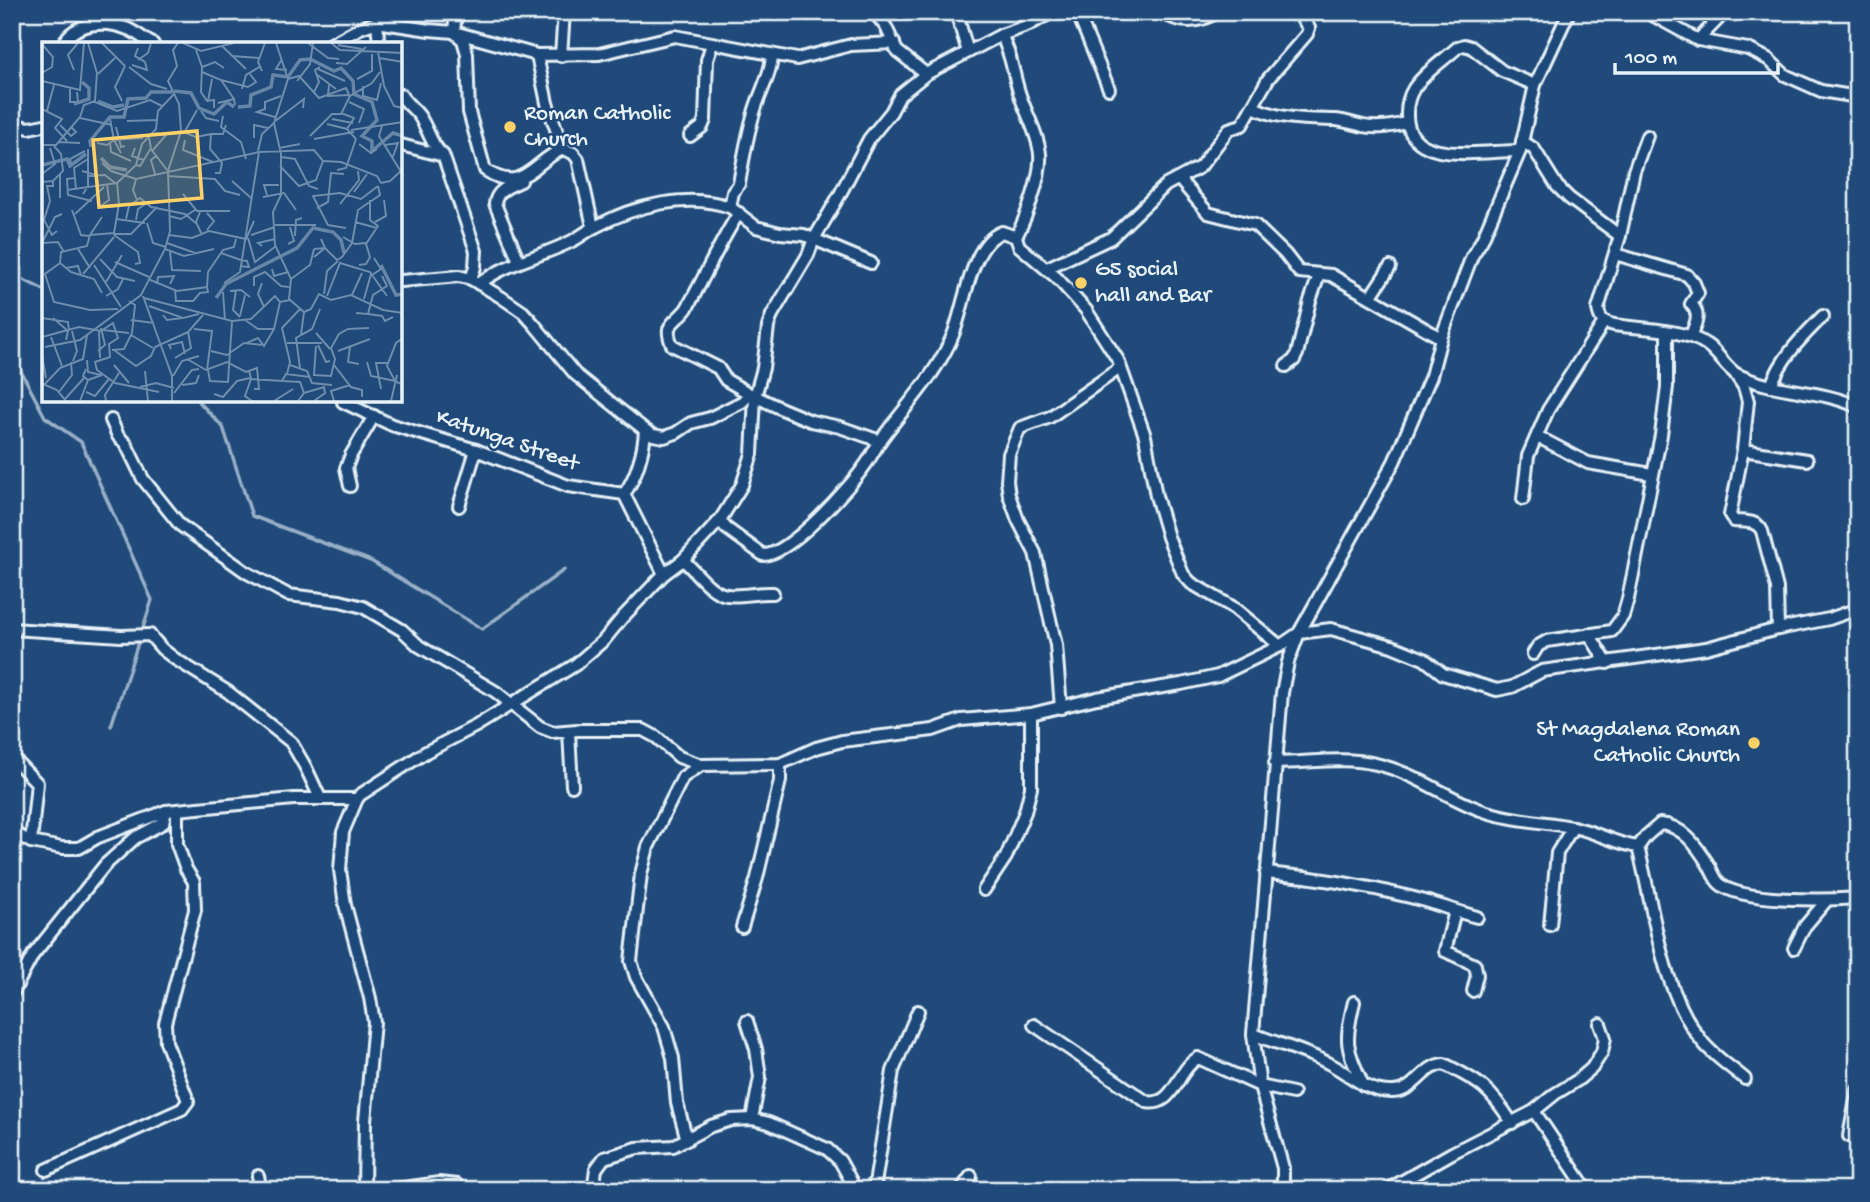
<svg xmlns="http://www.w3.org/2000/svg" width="1870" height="1202" font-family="'Gochi Hand',sans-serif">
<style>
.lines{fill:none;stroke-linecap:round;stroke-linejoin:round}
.stream{stroke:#9ab0c7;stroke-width:3.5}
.street-casing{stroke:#e8f1f8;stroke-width:16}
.street{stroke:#1f4a7a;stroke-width:10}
.poi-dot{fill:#ffd166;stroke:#1f4a7a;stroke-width:2.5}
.labels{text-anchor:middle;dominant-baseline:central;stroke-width:5;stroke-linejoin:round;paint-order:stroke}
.poi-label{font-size:23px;fill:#e8f1f8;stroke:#1f4a7a;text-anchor:start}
.street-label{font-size:23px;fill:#e8f1f8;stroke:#1f4a7a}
.inset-river{fill:none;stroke:#6685a7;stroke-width:3.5}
.inset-road{fill:none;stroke:#6f8dac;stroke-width:2}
.view{fill:#ffd166;fill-opacity:0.15;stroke:#ffd166;stroke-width:3.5}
.inset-edge{fill:none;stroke:#e8f1f8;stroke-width:3.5}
</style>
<rect width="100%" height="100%" fill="#1f4a7a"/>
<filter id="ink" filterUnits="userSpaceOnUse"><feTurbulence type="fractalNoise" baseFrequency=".0143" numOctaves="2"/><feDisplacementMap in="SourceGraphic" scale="14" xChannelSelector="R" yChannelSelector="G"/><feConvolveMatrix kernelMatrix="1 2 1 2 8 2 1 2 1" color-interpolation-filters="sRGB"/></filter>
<g filter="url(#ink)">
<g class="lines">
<g class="stream">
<polyline points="12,274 44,290"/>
<polyline points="12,354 45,417 81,442 152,600 111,726"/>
<polyline points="198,401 223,427 252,516 371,561 482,629 564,570"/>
</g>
<g class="street-casing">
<g id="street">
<polyline points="379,12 377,22 429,30 454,32 537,55 599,54 675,36 797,59 851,45 894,43"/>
<path d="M456,12L454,32L463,40L467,54L469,112L485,170C523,196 533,161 563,149"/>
<polyline points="874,12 886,27 897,51 926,74"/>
<polyline points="956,12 968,52"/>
<polyline points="1077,12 1109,89"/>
<path d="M1161,12C1180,24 1198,24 1217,12"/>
<polyline points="1647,12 1698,40 1748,49 1768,59 1785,75 1821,91 1858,97"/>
<path d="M1001,35C1011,52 1013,73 1019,92C1025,112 1038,133 1040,154C1042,176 1026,218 1016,237L1019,246L1057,278L1086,310L1118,360L1145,436L1156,496L1168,537L1183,574L1191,583L1234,608L1280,646"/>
<polyline points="1698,40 1725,12"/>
<path d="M63,44C75,21 106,20 128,29C137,33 145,40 153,44"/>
<polyline points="331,44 360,28 377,22 379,44"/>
<polyline points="537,55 547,103 563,149 573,153 578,159 593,227"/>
<polyline points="561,56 564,12"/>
<path d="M772,56C771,75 759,94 754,113C747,136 743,160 739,184L733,192L730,207L756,227L780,233L804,235L871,263"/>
<path d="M401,95C406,104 415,109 420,117C429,131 431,145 443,155L476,251L475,267L471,279"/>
<path d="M1253,107C1280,120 1307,119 1336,120C1345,121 1354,124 1363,126C1378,129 1393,126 1407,123"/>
<polyline points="12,124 29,128 44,125"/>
<polyline points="690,136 702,127 705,120 707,60 712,44"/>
<path d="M1647,136L1634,171L1620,236L1598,309C1600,320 1603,322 1614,325C1642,329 1685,329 1707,345C1719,353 1726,369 1738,375C1776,393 1821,389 1858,407"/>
<polyline points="1522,141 1534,149 1557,186 1569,198 1620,236"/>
<polyline points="401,145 440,155"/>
<path d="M1520,151C1500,151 1480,154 1460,153C1433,153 1406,145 1407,113C1407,104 1409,96 1414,88C1425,72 1444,60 1458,47L1464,45L1471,47L1502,71L1535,85"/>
<polyline points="1179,179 1208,213 1255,225 1285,254 1299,272 1331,275 1441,338"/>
<path d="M739,213C719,243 705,277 687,308C682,316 672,321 669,329C668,334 670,340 672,345L718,368L726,380L750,394L782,409L811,421L840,427L880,441"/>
<path d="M1615,254L1687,275L1694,283L1698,293L1691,304C1701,314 1696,323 1691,335"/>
<path d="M519,261L495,204C496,190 510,186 521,181"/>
<polyline points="1047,268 1111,238 1166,185 1200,167 1229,129 1242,125 1268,79 1307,34 1309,28 1297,12"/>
<polyline points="401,281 459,276 471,279 501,297 523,312 533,323 575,374 645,430"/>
<path d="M479,284C507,262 541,257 572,241C580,237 587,231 595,227C634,206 687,192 730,207"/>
<polyline points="1371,296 1390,267"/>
<polyline points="1286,366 1294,360 1297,354 1310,301 1319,275"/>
<path d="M1736,375L1744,387L1748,401L1743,450L1730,515L1734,521C1744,522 1757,520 1762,531L1777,588L1778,629"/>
<path d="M1771,386C1781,358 1802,337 1823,316"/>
<polyline points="343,402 392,425 476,450 568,486 624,494 664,574"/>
<polyline points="111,420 118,436 126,444 143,479 180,525 246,572 288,595 340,601 363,607 402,630 419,646 496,692 540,727 553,732 577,730 643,730 656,737 679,757 701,765 780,764 816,748 842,741 933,730 961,720 1031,714 1097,698 1181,684 1218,676 1280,646 1299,633 1331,629 1392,646 1424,659 1443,674 1497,690 1512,687 1542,671 1706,648 1778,629 1829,619 1858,609"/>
<polyline points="1536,438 1544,440 1588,463 1651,474"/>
<polyline points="1743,450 1807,460"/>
<polyline points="350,486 346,468 351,455 374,416"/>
<path d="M624,494C636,478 644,451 645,430L653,435L664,437L676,433L691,423L710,418L742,402L750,394"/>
<polyline points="1523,499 1528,456 1548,410 1604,322"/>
<polyline points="459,506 476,450"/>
<path d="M720,520L726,528L763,555C789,556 851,486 866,464C871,457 875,449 880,441C905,406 936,376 953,335C965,306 970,244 1002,232L1016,237"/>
<path d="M683,560C695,570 710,593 727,595C742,597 757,592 773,593"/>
<polyline points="12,629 121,636 150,635 162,649 175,659 228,692 291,742 306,768 320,798"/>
<polyline points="1589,634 1607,663"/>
<polyline points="1533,654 1538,646 1547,641 1612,631 1623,616 1628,599 1661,435 1667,387 1667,332"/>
<polyline points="1061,708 1056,645 1035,553 1018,520 1009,495 1007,481 1009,454 1020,428 1050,417 1120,368"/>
<polyline points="569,732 572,786"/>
<polyline points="12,757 37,783 31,842"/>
<path d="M1275,763C1310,763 1342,756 1376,764C1415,773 1442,795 1478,809C1510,821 1544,821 1577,828C1598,833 1616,844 1638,847L1646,836L1660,824C1682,825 1697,846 1708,864C1712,870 1714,878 1719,883C1738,903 1830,900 1858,898"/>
<polyline points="12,832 31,842 62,848 79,848 98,837 166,811 294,799 357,799"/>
<path d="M1638,847C1655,912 1659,985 1701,1040C1712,1055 1731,1067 1745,1079"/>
<path d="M1266,873C1315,877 1362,885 1410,897C1432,902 1454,911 1477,917"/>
<polyline points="984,890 1006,857 1025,812 1031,788 1031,714"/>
<polyline points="1455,911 1445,951 1475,965 1477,975 1473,991"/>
<polyline points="1550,925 1557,853 1573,827"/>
<polyline points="742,927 757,878 780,781 780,764"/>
<polyline points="1794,948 1805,926 1827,900"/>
<polyline points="12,994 33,955 105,865 135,838 163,823 166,811"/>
<path d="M1354,1002C1344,1043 1346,1047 1363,1085"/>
<polyline points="747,1021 756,1049 760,1077 752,1119"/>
<path d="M1034,1025L1147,1102C1175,1107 1177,1069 1198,1058L1260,1086L1293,1093"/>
<path d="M1253,1034C1278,1044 1306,1051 1330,1064C1351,1075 1367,1093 1393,1092C1415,1092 1423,1065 1444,1064C1480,1082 1490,1088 1512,1123"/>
<polyline points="1534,1111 1587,1190"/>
<polyline points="1849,1136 1858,1090"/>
<polyline points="687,1140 677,1103 673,1058 664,1027 636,977 631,961 641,874 648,847 683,777 701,765"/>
<polyline points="46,1170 182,1109 188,1101 166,1042 165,1023 195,910 194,882 186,869 177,844 177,811"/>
<polyline points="258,1176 261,1190"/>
<polyline points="364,1190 365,1121 374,1022 370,998 345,905 340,870 343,832 357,799 360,795 426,752 476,726 575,665 604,640 622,618 664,574 683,560 720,520 742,485 752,454 755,397 763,368 768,327 772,315 808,255 814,239 839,196 869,139 891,112 900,95 926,74 1001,35 1029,25 1052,12"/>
<polyline points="390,1190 439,1183 457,1185"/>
<polyline points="593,1190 596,1169 604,1158 637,1148 673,1146 711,1126 731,1120 752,1119 769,1123 827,1149 840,1161 856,1190"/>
<polyline points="874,1190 893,1071 918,1011"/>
<polyline points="961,1190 971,1176"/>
<polyline points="1283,1190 1283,1168 1260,1086 1253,1034 1282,693 1288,662 1299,633 1394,462 1431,376 1441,338 1472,256 1482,240 1520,151 1535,85 1569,12"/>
<polyline points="1387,1190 1452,1153 1534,1111 1555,1094 1578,1080 1592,1068 1602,1052 1605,1038 1600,1024"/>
</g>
</g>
<use href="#street" class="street"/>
</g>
</g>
<g class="poi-dot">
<circle cx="510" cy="127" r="7"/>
<circle cx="1081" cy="283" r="7"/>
<circle cx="1754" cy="743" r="7"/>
</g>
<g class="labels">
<g class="poi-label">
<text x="524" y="114">Roman Catholic<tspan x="524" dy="26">Church</tspan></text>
<text x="1095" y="270">G5 social<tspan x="1095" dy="26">hall and Bar</tspan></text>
<text x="1740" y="730" text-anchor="end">St Magdalena Roman<tspan x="1740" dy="26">Catholic Church</tspan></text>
</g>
<g class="street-label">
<text transform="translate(507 441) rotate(19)">Katunga Street</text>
</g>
</g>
<g transform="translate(42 42)">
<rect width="360" height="360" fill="#1f4a7a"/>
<path class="inset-river" d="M132,49L149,51L157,66L172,72L185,60L192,65M56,59L71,65L82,63M32,62L47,57V46L40,40M196,65L208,64L209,53L229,45L231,33L246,35L258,18L268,17L292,29L299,26L311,39L312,52L330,60L335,78L320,94L330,99V109L351,91L361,94M49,105L48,99L68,75H82L86,57L104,56L109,50H130M59,116L68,125L85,128M0,123L25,117L28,124L44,112M339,223L354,253L361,252M174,256L184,242L255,206L271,186L291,190L299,198L302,211"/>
<path class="inset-road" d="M60,1L83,24M141,1L159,9L192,1M234,1L246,37L232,81L239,112V153L231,170L233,203L249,237L247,257L262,270L269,267L277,252L289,258L309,253L341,268L361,271M266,1L286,16L297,17M289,1L298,8L361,11M0,2L11,15L10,25L0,31M296,3L320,7M180,4L204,27M154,8L160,25L159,50L165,59L172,58V66M336,10L342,44L352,64L361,66M190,14L217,16M337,16L361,20M240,17L234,27L245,28M96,18L106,11L109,1M294,21L305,22L324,5M90,23L105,28L103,20L93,14L96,6M87,25L109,42L125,47M160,25L173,20L182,26M276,27L303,39M32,28L26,13L36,1M220,29L216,20L223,1M160,30L179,38L192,57M56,32L73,16M274,32L294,47M246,37L257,34L277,56L304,46L307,53M315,37L330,29V12M179,38L206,45L214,40L208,32M0,39L38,48L42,1M255,39L268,22L271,1M287,43L286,54L308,53M321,44V54L335,58L339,41M28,47V60H36L35,50M200,47L204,33L219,24M272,50L277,40L273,28L278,25M80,59L73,45L83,24M166,59L170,37M53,60L75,69L108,58L120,64M307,60L322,67L317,81M176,61L192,57L193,63M0,67L20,77L13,86L25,99M5,69L12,43M159,69L164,76L177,79M299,71L312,76L305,87M181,74L179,85L199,100L204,117M233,75L215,70L223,67V60L239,54M38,76L70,83M68,77L72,98L101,96M290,77L311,81M85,79L115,78M232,80L262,57L261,66M285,82L305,87L314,97M18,83L29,94L34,90L29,85M340,84L337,94L361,133M74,85L79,105L83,104M309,88L361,80M139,89L154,95L169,92L168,107L180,121L178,131H173M142,91L155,68M169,92H181L184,83M268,94L290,72H299L308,54L330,41L338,30M107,95L109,107L125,128M212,96V83L226,86M272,97L312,90M143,98L141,108L171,120M16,100L38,101M55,101L65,103L72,98L79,111M68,101L69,110L89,119M317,102L329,111L335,107M0,103H14L38,75L42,63L53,59L55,31L46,1M343,103L356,101L350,117M93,106L90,114L102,118M237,106L258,102M111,108L124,93L113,91M216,109L220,92L232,81M239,115L253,117L267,144L276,147M60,121L69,129L94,137L217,110L272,108L281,119L299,120L335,134L339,141M29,122L28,117L43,109M94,123L98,124L109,106M238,124L257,144L274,138L281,119M295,128L304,126L314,97M40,129L54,133L57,145M158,131L159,152M0,132L13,122L8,106M18,132V156M113,132L109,118L115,113M45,134L63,133L73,141M125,134L173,137L183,149L198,153M33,136L25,137L26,153L50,159M94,137L91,148L95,158M11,139V144H5L8,159L2,178L10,193L15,189M190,139L209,156M0,140L11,139L21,129L19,112L12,104M339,141L348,139L361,127M34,147L32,126L46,117M25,148L75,141M312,150L325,132M41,152L46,144V107M141,152L155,169H188M225,153L222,143H237M221,155L242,151L254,168M298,162L317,138L316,129M60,163L67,158L65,142M275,166L286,160L289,131L302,132M30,168L39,193L47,194M158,170L154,180L160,193M165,171L172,179L165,188M33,172L62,145M127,174L139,177L153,168M74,177L103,181M84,177L87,164L98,156L109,165L143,172L155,182M94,178L96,167L105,161M313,180L335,186M333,180L344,174L342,158M105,181L111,201L124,205M233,183H274M304,186L286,183L271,154L298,151L319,157L336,144M71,192H89L115,165M48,193L60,175M72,193L96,210L98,221L93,222M127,193L150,196L167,189L204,197L212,179M209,193L233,185M253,194L254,178L260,176M301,195L313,202L324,201M206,196L213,220L234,204M0,201L13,175L20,172M0,201L16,200L22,210M125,201L153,211M246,202L252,199L248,185M220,204L216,201L233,197M36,207L48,226M123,207L142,214L172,207M272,207L283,206L295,218L300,215L310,201L316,168L338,153L336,144M128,210L130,228L159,229M179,211L199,218M272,215L283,206L279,197M58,217L75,235L93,239M73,220L107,235M18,221L29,230L52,237L60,251M52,223L79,265M317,223L324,222L328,215L324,202L336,184L328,178V158M198,224L207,225L205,219L199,218M24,226L36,224L39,233M230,227L232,234L246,230M41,232L72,195M330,233L339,227L332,216M106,237L135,249L165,245L166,230L181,208L192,205L194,197M249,237L268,223L272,207M64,240L80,213M182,241L198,230L217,110M220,241L216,252L222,265M115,242L116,235L132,234L128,242M212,244V235L223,230L239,244L247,245M133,248L134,259H151L158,251L166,250L165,245M194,248L191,268L198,275M188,249L199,248L208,255M181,250L183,278M282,252L285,229L296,219M310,253L320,231M64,254L76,247L81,237M101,254L130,334V359M285,254L298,221L328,230L345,254M102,256L190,279L209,277L233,254L238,260L248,258M322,257L329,232M107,264L141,276L157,272M76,267L48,268L12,260L3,232L18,221L19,210L45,204L48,193L72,191L77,162L75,141L94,123L100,102L114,87L116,69L132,52M314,271L326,272L331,253L345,244L340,234M326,272L340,274L343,279L351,275M121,273L125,278L140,276M198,274L203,253M0,276L26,280L27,289M11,276L26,289L24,298M89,278L112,281M203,278L216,287H232L238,260M152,287L170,289L165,328M61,288L87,291M30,289L35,309L31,319M57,289L58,316M274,291L288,307M89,293L111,306M259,293L270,287L278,267M0,295L37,285L59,289L71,281L76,296L67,302L68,315L53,320L55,328L73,341L117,350M9,295L20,324M361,296L354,301L345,324L353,339L361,343M205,301L216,296L222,304L232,287M245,301H280M276,303L284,320L288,319M274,304L272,333L289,334L293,317L289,306L297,292L306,287L327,286M3,305L38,298L99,253L123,207L128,189L126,129L139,89L137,62L126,39L135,24L131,8L136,1M308,305L306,320L317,322M129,307L127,303L140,300L143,312M70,308L82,307L90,291L93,263L87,259M72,308L94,324L109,314L113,305L146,290M56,309L63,303L59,286M169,309L185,313L202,301L220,303M296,309L328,297M0,313L4,336M133,316L149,306L146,290L161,273M145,317L164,328L185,320L204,330L215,326L217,347H212M45,318L46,330L59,333M325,320L329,334L353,339M72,323L87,341M248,323L265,329L270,341L290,343M292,323L309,345L320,348V355M258,326L254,296L259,293L262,270M44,327L41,334L46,338L60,333M166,328L168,339L186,340L190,279M207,328L209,337L258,340L262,351L256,359M103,329L106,359M245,332L248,320L240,286L258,267M131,334L140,319L157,314M209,337L203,354L210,359M240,339L244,332L268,335M1,342L15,348L24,359M140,343L154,341L157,333M0,345L18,326L41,317L45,293M98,345L114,341L132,346M339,347L334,321H346M17,350L30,333L29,320M44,350L53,354L67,337M132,351L150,328L157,327M262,351L282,345L283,351L272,359M172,352L181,355L195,339L208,336M23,357L42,336M38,359L46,338M64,359L63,353L77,331M232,359L251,347M292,359L289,349L308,343M349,359L355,333"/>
<path class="view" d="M155,89L160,156L57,165L51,98Z"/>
<rect width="360" height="360" class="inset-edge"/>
</g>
<rect width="1870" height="1202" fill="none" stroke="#1f4a7a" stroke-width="42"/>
<rect x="21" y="21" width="1828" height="1160" fill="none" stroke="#e8f1f8" stroke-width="2.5" filter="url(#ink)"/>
<path d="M1615 63v10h163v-10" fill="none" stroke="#e8f1f8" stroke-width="3.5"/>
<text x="1625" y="63" font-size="21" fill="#e8f1f8" stroke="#1f4a7a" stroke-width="5" paint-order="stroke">100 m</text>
</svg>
